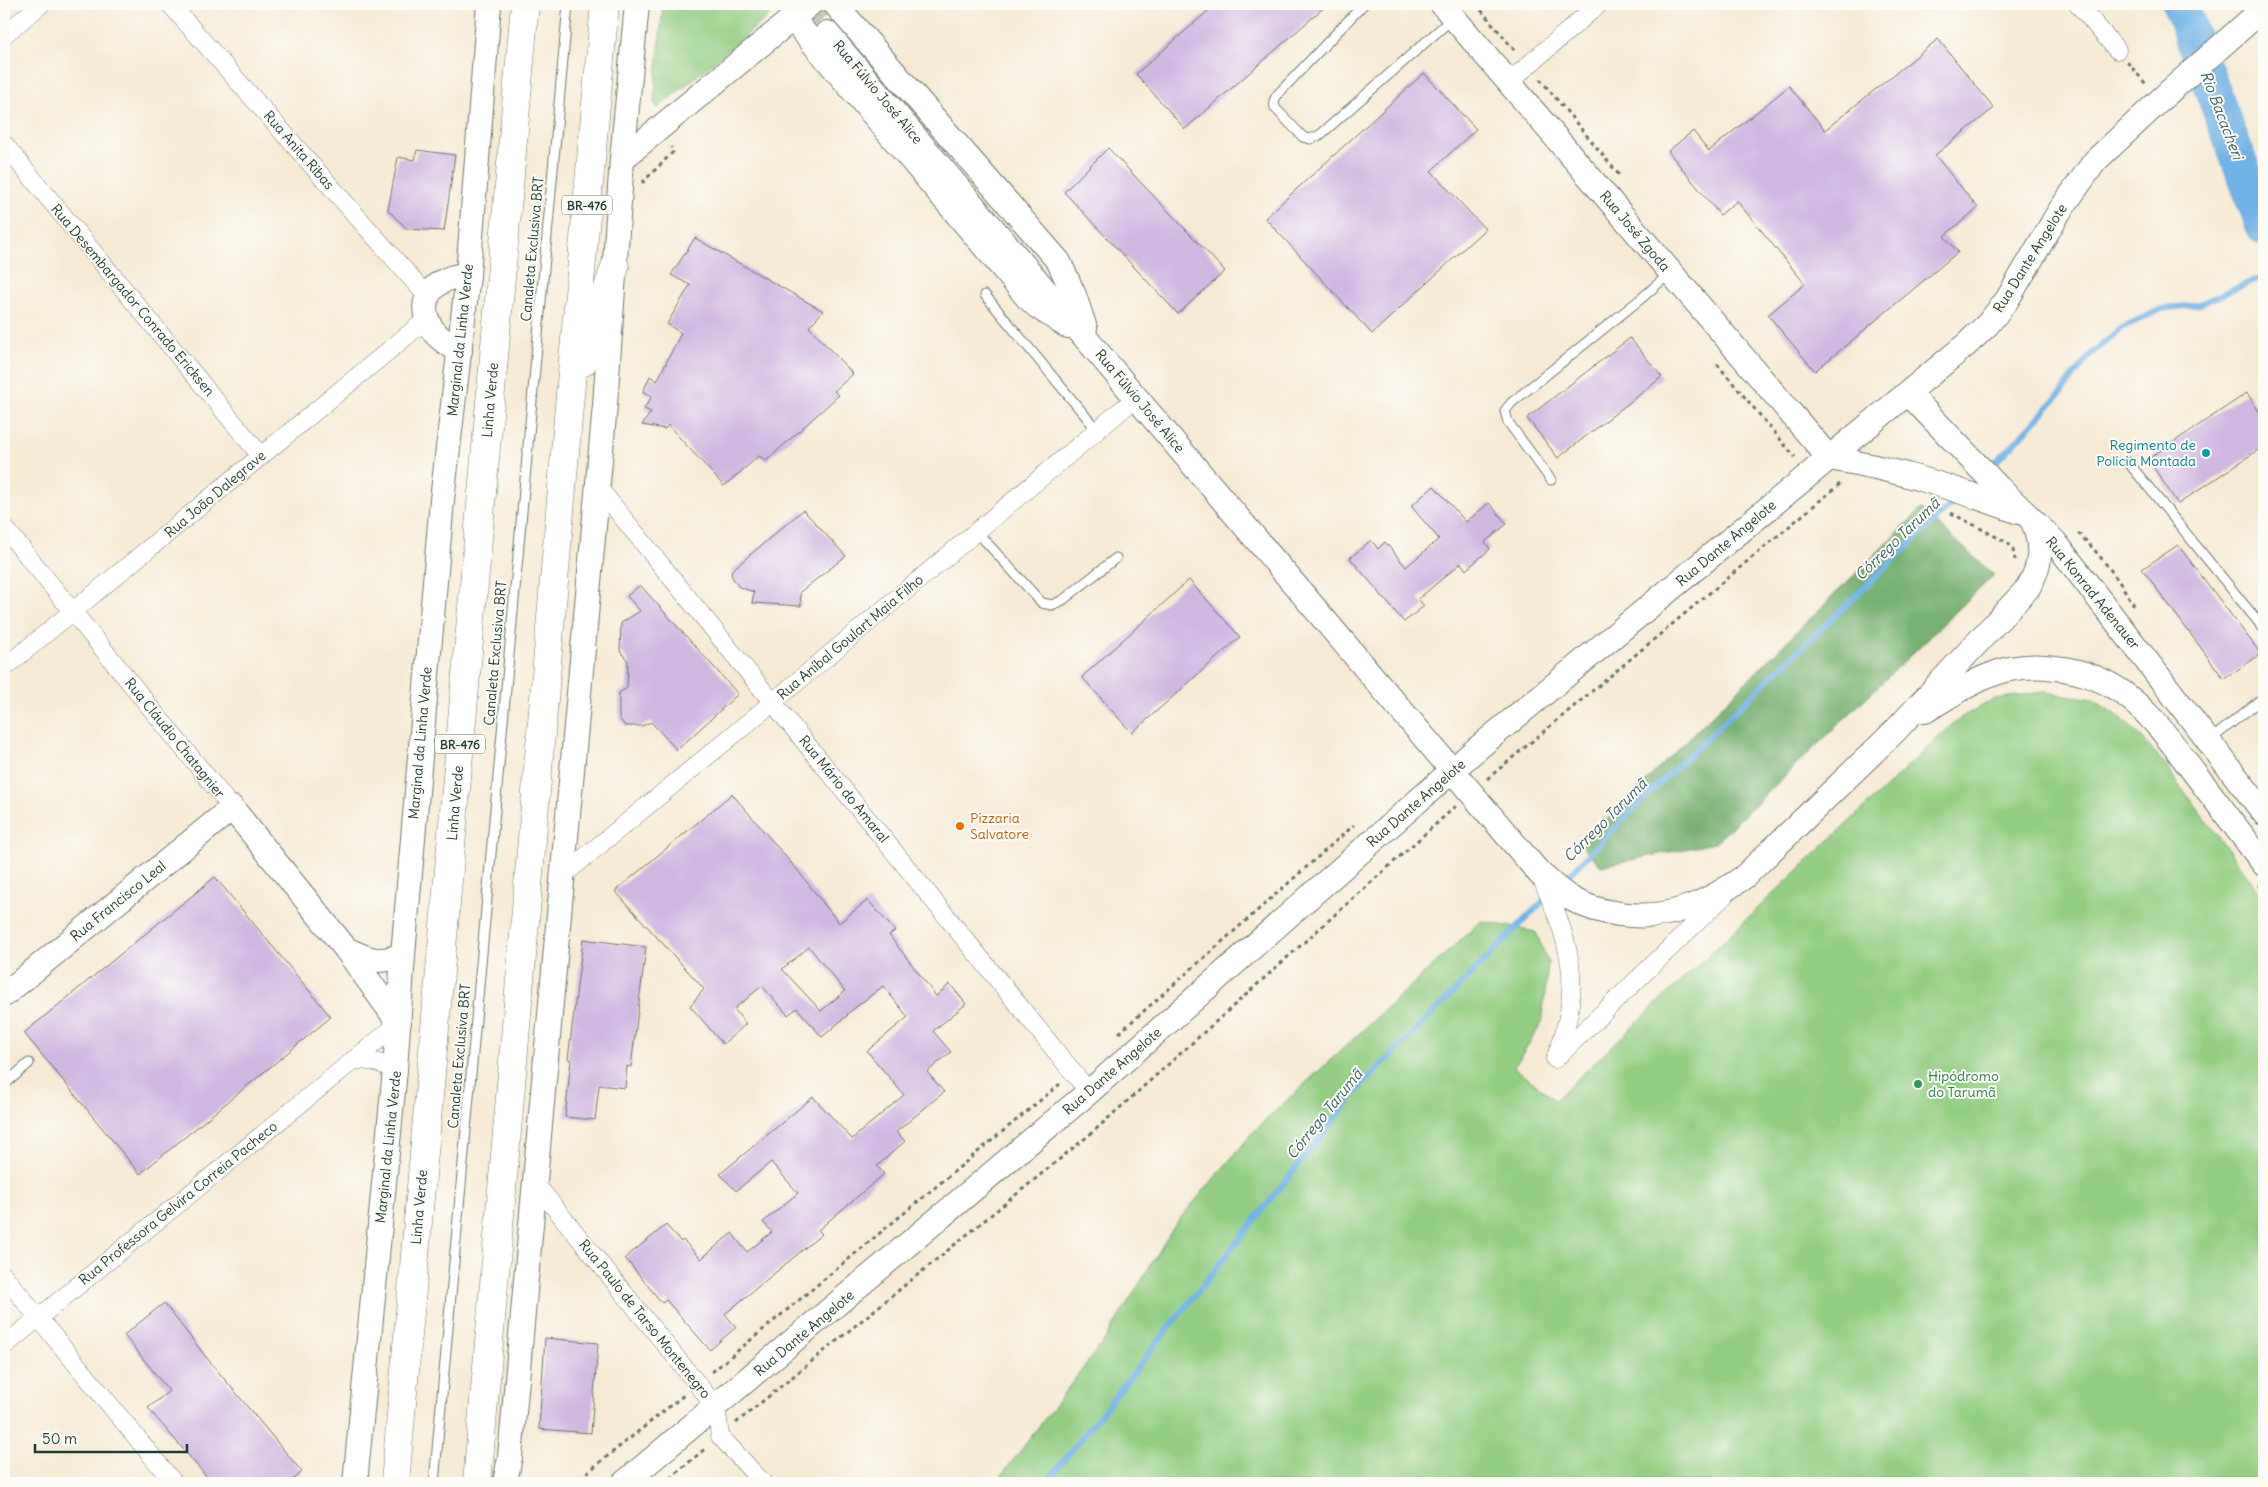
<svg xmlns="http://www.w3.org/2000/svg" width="2268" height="1487" font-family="Delius,sans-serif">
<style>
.green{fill:#93ce82;stroke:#59865b}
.forest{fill:#76b170;stroke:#4a7752}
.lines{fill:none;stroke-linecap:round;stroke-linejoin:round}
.stream{stroke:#71b3e6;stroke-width:6}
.river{stroke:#71b3e6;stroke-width:36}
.building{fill:#d0b7e2;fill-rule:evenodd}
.secondary-tunnel{stroke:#cbc7b4;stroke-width:24;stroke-dasharray:24 12;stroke-linecap:butt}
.lane-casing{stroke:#6a7a6c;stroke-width:11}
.street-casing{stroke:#6a7a6c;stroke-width:19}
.secondary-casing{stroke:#6a7a6c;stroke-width:26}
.highway-casing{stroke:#6a7a6c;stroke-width:29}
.path{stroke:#6a7a6c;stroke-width:3;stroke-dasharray:4 4;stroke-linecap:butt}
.lane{stroke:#fff;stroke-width:9}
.street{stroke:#fff;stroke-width:18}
.secondary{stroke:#fff;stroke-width:24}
.highway{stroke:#fff;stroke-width:28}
.culture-dot{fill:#0f9aa8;stroke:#fdfcf7;stroke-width:2}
.food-dot{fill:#e8710a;stroke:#fdfcf7;stroke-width:2}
.leisure-dot{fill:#2e9e5b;stroke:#fdfcf7;stroke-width:2}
.labels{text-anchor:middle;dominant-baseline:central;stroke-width:4;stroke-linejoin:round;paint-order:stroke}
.shield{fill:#fdfcf7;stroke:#62766e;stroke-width:1}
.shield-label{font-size:12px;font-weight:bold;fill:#1f3d34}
.street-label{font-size:14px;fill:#1f3d34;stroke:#fdfcf7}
.culture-label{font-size:14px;fill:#0d838f;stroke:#fdfcf7;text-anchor:end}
.food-label{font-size:14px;fill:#c56008;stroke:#fdfcf7;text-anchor:start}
.leisure-label{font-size:14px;fill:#27864d;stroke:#fdfcf7;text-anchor:start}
.water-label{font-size:15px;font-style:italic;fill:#386069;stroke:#fdfcf7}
</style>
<rect width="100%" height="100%" fill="#fdfcf7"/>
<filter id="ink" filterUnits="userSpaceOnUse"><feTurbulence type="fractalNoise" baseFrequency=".02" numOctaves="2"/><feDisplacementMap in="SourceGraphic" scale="10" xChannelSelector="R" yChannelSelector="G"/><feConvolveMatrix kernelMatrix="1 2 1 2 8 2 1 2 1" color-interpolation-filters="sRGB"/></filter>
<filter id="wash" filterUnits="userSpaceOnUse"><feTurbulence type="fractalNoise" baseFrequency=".0096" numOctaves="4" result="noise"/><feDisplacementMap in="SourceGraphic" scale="20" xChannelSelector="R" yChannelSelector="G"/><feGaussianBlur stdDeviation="1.12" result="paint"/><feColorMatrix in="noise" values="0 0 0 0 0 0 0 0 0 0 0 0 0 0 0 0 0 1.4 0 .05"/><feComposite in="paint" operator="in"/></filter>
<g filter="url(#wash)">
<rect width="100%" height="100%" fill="#f6ead4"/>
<g class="green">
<polygon points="663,4 760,4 770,15 658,108 654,104"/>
<polygon points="2044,692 2093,699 2131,726 2157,755 2264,898 2264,1483 996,1483 1106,1338 1177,1222 1256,1129 1481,921 1536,932 1548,963 1542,1023 1514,1067 1555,1100 1958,719 1995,699"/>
</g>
<polygon class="forest" points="1921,509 1994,575 1715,843 1601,866 1581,845"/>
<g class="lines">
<g class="stream">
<polyline points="1988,469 2015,443 2061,393 2090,355 2123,327 2162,309 2200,304 2264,276"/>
<polyline points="1559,885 1635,807 1959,497"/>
<polyline points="1046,1483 1360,1087 1548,896"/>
</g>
<polyline class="river" points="2180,4 2264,227"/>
</g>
<g id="blocks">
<g class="building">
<polygon points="1216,4 1328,4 1185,129 1136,74"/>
<polygon points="1938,39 1994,108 1935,155 1978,208 1944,236 1958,252 1815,371 1768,315 1805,284 1737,201 1720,215 1668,151 1693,131 1709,151 1789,86 1825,130"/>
<polygon points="1424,73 1476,129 1431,171 1485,229 1372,334 1265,218"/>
<polygon points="1108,148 1225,271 1178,314 1064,192"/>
<polygon points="417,150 455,155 444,231 407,229 388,210 398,157 415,160"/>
<polygon points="695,238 823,311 809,327 853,374 834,391 839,395 766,461 759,456 724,486 668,425 665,429 642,425 651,412 644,409 652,396 643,392 650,376 657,381 681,333 667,324 690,285 671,275"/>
<polygon points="1630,338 1662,377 1558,458 1527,418"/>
<polygon points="2247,393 2264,419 2264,446 2178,504 2148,459"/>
<polygon points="1434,486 1466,522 1489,503 1507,524 1485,542 1490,549 1466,570 1461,563 1418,599 1424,606 1404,622 1350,558 1371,540 1378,549 1385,542 1406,567 1439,539 1411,506"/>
<polygon points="803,510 846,556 800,592 801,606 752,603 754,592 739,587 732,577 731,571"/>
<polygon points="2178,545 2261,654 2224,679 2142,569"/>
<polygon points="1189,580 1240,637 1132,733 1082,677"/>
<polygon points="640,585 738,694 677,750 651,722 642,726 625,726 619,718 619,693 627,688 628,661 620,651 621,623 640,611 627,596"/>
<path d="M732,794L798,871L839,923L868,900L895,931L889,935L936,996L950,984L966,1004L933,1031L951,1052L927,1072L944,1092L896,1132L905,1141L877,1166L884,1174L818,1230L822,1234L725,1314L736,1327L710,1350L666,1300L662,1303L625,1258L666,1225L681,1242L683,1240L701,1259L732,1233L747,1252L772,1232L763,1222L798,1193L771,1162L736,1191L720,1174L813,1097L852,1139L904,1095L867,1051L908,1017L883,986L847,1014L848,1015L822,1037L797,1008L788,1015L762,986L734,1009L746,1024L723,1044L690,1006L704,989L615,891ZM809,947L845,991L821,1011L782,969Z"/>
<polygon points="215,877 331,1017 140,1174 24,1033"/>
<polygon points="583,939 646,947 631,1067 627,1066 625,1088 599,1085 595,1120 565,1117 571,1060 568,1059"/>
<polygon points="164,1303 206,1357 302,1472 289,1483 212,1483 148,1408 169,1391 124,1335"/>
<polygon points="545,1338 598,1343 591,1433 539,1429"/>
</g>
</g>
</g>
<g filter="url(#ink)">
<use href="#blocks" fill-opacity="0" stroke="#6a7a6c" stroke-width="1"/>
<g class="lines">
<polyline class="secondary-tunnel" points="803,4 827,33"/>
<g class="lane-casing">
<g id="lane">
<polyline points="1364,4 1277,95 1274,101 1275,108 1303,137 1310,139 1320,135 1453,18"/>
<polyline points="985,295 1097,430"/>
<polyline points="2128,462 2264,629"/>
<polyline points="1551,480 1508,422 1505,411 1511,403 1643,297 1670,273"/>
<polyline points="976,531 1042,603 1052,605 1063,600 1116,558"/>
<polyline points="2209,741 2264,697"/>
<polyline points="4,1085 29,1063"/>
<polyline points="434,1483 568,4"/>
</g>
</g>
<g class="street-casing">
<g id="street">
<polyline points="170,4 427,296"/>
<polyline points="2078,4 2117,50"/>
<polyline points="4,35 41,4"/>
<polyline points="1509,82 1599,4"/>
<polyline points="4,144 261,456"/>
<polyline points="597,486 1089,1092"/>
<polyline points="4,527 232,808"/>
<polyline points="4,668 427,319"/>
<polyline points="562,876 773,702 1137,397"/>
<path d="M1541,877C1570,942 1584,985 1557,1054"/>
<polyline points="1555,1059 1724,896"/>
<path d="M353,1060C369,1060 381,1062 395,1070"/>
<polyline points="534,1182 716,1407 720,1436 763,1483"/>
<polyline points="4,1276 174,1483"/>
<polyline points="4,1346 399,1023"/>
</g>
</g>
<g class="secondary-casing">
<g id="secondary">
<polyline points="835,4 1059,262 1074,295 1085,328"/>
<polyline points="1442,4 1829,458"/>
<polyline points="792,18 1027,297 1038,307 1067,326"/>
<path d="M827,33L1540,874C1549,881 1559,891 1570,898C1585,907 1603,912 1620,914C1668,921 1706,904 1744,877L1896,730L2028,588C2041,566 2043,546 2033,522"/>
<polyline points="622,159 810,4"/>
<path d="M460,351C450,345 438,339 432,329C413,299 436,276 468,275"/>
<polyline points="1908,393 1999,488 2055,542 2264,813"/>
<path d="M1829,458C1897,469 1954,488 2019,512"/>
<path d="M1925,711C1946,698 1966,685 1988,676C2009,667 2033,665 2055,668C2127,675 2157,724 2197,776C2220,806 2242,835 2264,864"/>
<path d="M346,949C369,960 378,964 403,955"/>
<polyline points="4,995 232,808 346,949 399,1023"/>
<polyline points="355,1483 395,1070 403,955 442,500 468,275 489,4"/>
<polyline points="505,1483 510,1457 605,405 622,159 637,4"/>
<polyline points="624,1483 1089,1092 1472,753 1967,344 1988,324 2007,300 2059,212 2095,161 2170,91 2264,8"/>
</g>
</g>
<g class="highway-casing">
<g id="highway">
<polyline points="583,362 615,267"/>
<polyline points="395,1483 525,4"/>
<polyline points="477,1483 569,406 605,4"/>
</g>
</g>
<g class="path">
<polyline points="1476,4 1516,52"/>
<polyline points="2127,62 2146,84"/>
<polyline points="1540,79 1620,176"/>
<polyline points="642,183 673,152 671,147"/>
<polyline points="1717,364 1795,457"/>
<polyline points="1951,513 2008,543 2013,550 2015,560"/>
<path d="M2078,533C2101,555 2119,580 2135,607"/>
<polyline points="1487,779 1841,483"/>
<polyline points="2259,885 2264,893"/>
<polyline points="1119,1033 1354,825"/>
<polyline points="712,1372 1060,1084"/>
<polyline points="736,1423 1094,1131 1456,806"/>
<polyline points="574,1483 684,1395"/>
<polyline points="664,1483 706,1448"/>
</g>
<use href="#lane" class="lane"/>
<use href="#street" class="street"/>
<use href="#secondary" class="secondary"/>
<use href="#highway" class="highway"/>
</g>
</g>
<circle class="culture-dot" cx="2206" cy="453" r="5"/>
<circle class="food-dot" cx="960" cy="826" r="5"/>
<circle class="leisure-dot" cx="1918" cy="1084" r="5"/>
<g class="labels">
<g class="shield">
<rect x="562" y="195.5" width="50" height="19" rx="4"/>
<rect x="435" y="734.5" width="50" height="19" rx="4"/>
</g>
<g class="shield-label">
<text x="587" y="205">BR-476</text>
<text x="460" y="744">BR-476</text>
</g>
<g class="street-label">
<text transform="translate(878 92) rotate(50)">Rua Fúlvio José Alice</text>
<text transform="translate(299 150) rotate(49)">Rua Anita Ribas</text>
<text transform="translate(1635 231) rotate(50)">Rua José Zgoda</text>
<text transform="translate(532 249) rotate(-85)">Canaleta Exclusiva BRT</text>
<text transform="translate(2030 258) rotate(-58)">Rua Dante Angelote</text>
<text transform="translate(133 300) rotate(50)">Rua Desembargador Conrado Ericksen</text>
<text transform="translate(460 340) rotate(-84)">Marginal da Linha Verde</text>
<text transform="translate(490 400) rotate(-85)">Linha Verde</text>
<text transform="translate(1140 401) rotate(50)">Rua Fúlvio José Alice</text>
<text transform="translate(215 494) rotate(-40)">Rua João Dalegrave</text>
<text transform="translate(1726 543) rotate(-40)">Rua Dante Angelote</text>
<text transform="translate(2093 593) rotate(51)">Rua Konrad Adenauer</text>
<text transform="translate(850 637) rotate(-40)">Rua Aníbal Goulart Maia Filho</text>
<text transform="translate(495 653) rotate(-85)">Canaleta Exclusiva BRT</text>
<text transform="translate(175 738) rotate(51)">Rua Cláudio Chatagnier</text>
<text transform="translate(420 743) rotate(-85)">Marginal da Linha Verde</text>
<text transform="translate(844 789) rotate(51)">Rua Mário do Amaral</text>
<text transform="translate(455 803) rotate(-85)">Linha Verde</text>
<text transform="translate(1416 803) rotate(-41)">Rua Dante Angelote</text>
<text transform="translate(118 901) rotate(-39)">Rua Francisco Leal</text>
<text transform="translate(459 1056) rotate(-85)">Canaleta Exclusiva BRT</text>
<text transform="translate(1112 1071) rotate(-41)">Rua Dante Angelote</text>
<text transform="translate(388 1147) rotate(-84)">Marginal da Linha Verde</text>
<text transform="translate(178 1203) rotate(-39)">Rua Professora Gelvira Correia Pacheco</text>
<text transform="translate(419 1207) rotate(-85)">Linha Verde</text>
<text transform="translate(645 1319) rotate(51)">Rua Paulo de Tarso Montenegro</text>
<text transform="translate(804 1333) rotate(-40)">Rua Dante Angelote</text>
</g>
<g class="culture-label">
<text x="2196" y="445">Regimento de<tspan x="2196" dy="16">Polícia Montada</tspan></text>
</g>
<g class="food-label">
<text x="970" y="818">Pizzaria<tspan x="970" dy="16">Salvatore</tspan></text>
</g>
<g class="leisure-label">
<text x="1928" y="1076">Hipódromo<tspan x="1928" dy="16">do Tarumã</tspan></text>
</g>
<g class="water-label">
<text transform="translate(2222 115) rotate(69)">Rio Bacacheri</text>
<text transform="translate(1897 539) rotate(-44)">Córrego Tarumã</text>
<text transform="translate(1605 820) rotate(-45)">Córrego Tarumã</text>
<text transform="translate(1324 1114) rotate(-51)">Córrego Tarumã</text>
</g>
</g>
<rect width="2268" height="1487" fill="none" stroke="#fdfcf7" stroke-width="20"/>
<path d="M35 1444v8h152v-8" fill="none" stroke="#1f3d34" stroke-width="2.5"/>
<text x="42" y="1444" font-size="15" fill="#1f3d34" stroke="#fdfcf7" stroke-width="4" paint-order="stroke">50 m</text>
</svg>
